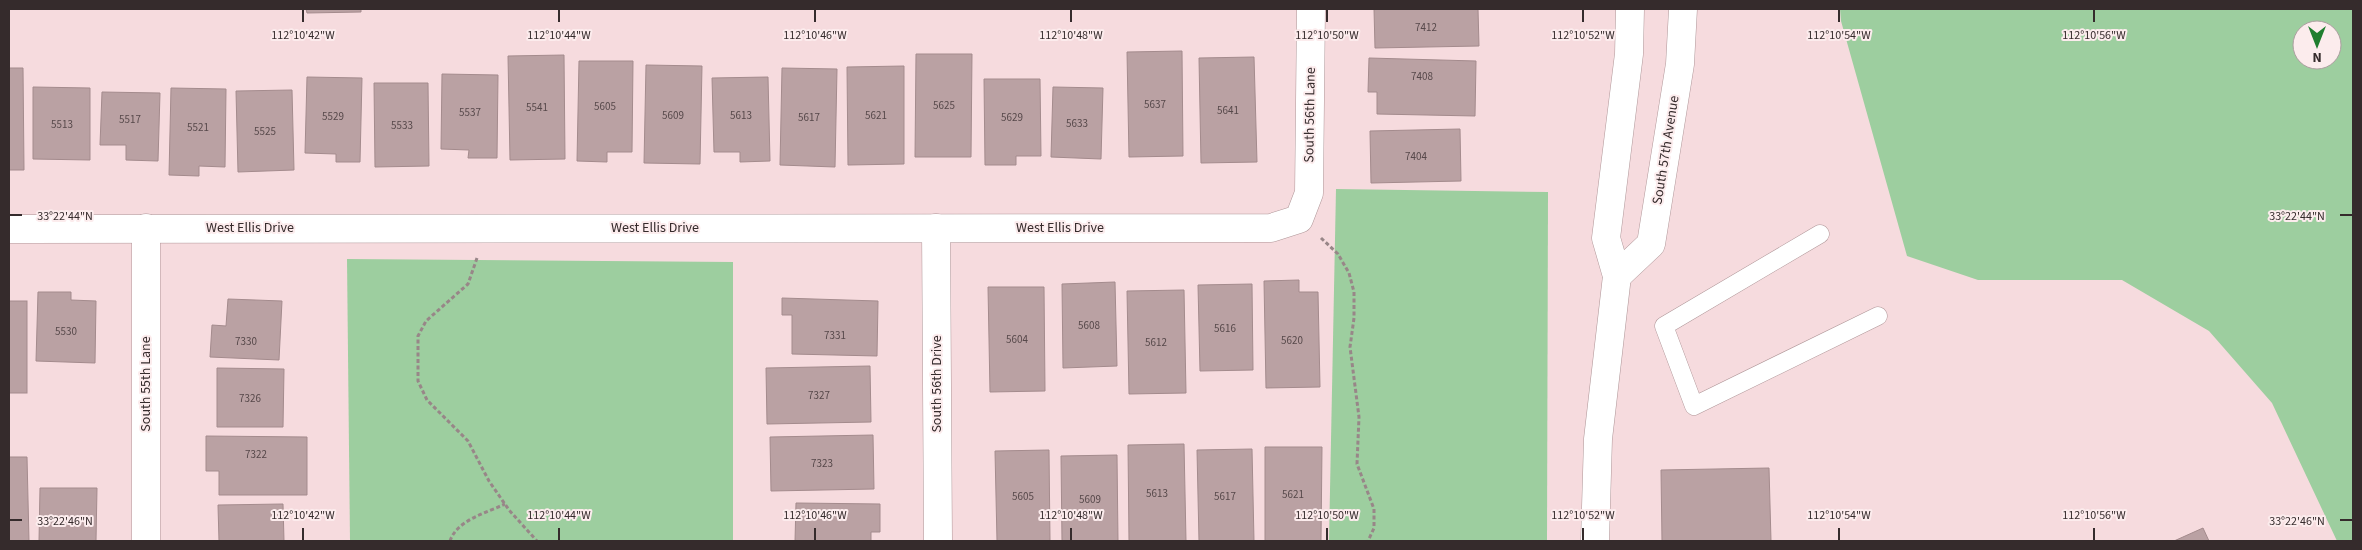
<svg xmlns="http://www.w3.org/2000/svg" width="2362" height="550" font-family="'Source Sans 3',sans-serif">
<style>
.green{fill:#9dce9f;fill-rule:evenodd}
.building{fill:#baa1a3;stroke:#a48b8d}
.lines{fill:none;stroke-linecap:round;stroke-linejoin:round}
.lane-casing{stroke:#af9698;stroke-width:19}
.street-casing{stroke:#af9698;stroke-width:29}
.path{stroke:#988688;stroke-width:3;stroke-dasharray:4 2.5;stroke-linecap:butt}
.lane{stroke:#fff;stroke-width:18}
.street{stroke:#fff;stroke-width:28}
.ticks{fill:none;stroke:#352b2c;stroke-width:2}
.labels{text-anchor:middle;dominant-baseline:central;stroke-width:4;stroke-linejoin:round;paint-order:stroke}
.number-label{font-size:11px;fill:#56484a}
.street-label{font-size:14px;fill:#352b2c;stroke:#fceced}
.ticks-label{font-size:12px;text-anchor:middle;fill:#352b2c;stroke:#fceced;stroke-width:4;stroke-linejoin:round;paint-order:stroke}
</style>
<rect width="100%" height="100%" fill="#f6dbde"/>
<g class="green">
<path d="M1840,9H2353V541H2337L2272,403L2209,331L2122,280H1978L1907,256L1841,21ZM2302,30H2332V60H2302Z"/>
<polygon points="1336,189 1548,192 1547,541 1329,541"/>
<polygon points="347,259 733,262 733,541 350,541"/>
</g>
<g class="building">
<polygon points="306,9 361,9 361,12 307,13"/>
<polygon points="1374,9 1478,9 1479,46 1375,48"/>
<polygon points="1182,51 1183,156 1129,157 1127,52"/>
<polygon points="916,54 972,54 971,157 915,157"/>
<polygon points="564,55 565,159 510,160 508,56"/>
<polygon points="1254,57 1257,162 1201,163 1199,58"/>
<polygon points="1369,58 1476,61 1475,116 1377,114 1377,92 1368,92"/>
<polygon points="579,61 633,61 632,152 607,152 607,162 577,161"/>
<polygon points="646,65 702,66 700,164 644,163"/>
<polygon points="904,66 904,164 848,165 847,67"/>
<polygon points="9,68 23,68 24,170 9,170"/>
<polygon points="782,68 837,69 835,167 780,165"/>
<polygon points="442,74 498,75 497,158 468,158 469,150 441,149"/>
<polygon points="307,77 362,78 360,162 336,162 336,154 305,153"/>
<polygon points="768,77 770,161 740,162 740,152 714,152 712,78"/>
<polygon points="984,79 1040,79 1041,156 1016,156 1016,165 985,165"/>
<polygon points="374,83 428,83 429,166 375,167"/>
<polygon points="33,87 90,88 90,160 33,159"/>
<polygon points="1053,87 1103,88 1101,159 1051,157"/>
<polygon points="171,88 226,89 225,167 199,166 199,176 169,175"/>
<polygon points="292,90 294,170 238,172 236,91"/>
<polygon points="102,92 160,93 158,161 126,160 126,145 100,145"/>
<polygon points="1460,129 1461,181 1371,183 1370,131"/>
<polygon points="1299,280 1299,292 1318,292 1320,387 1266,388 1264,281"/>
<polygon points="1115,282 1117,366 1063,368 1062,284"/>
<polygon points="1252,284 1253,370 1200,371 1198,285"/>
<polygon points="988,287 1044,287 1045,391 990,392"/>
<polygon points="1184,290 1186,393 1129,394 1127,291"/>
<polygon points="38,292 71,292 71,300 96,301 95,363 36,361"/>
<polygon points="782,298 878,301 877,356 792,354 792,315 782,315"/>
<polygon points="228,299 282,301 279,360 210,357 212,325 226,326"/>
<rect x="9" y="301" width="18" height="92"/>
<polygon points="870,366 871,422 767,424 766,368"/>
<polygon points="217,368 284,369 283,427 217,427"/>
<polygon points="873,435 874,489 771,491 770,437"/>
<polygon points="206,436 307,437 307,495 219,495 219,471 206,471"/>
<polygon points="1184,444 1186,541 1129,541 1128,445"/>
<polygon points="1265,447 1322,447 1321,541 1265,541"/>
<polygon points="1252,449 1254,541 1199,541 1197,450"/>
<polygon points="1049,450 1050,541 997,541 995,451"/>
<polygon points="1117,455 1118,541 1062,541 1061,456"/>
<polygon points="9,457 27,457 29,541 9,541"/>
<polygon points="1769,468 1771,541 1662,541 1661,470"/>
<polygon points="40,488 97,488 96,541 39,541"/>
<polygon points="796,503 880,504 880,532 871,532 871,541 795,541"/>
<polygon points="283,504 284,541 219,541 218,505"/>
<polygon points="2203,528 2209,541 2174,541"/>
</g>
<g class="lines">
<g class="lane-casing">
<polyline id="lane" points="1820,234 1664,326 1694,406 1878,316"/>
</g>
<g class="street-casing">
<g id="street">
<polyline points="146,228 146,541"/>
<polyline points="936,228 938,541"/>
<polyline points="9,229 1271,228 1299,219 1309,193 1311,9"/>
<polyline points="1617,276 1651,244 1680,64 1683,9"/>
<polyline points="1595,541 1598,439 1617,276 1606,238 1629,54 1630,9"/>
</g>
</g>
<g class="path">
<polyline points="1321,238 1338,254 1349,273 1354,292 1354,318 1350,347 1359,417 1357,464 1374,509 1374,528 1368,541"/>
<polyline points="477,258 468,284 426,321 418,336 418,381 427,400 468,441 489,481 509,510 537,541"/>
<path d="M450,541C457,520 486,513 505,504"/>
</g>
<use href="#lane" class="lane"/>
<use href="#street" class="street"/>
</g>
<path class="ticks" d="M303,10V22M559,10V22M815,10V22M1071,10V22M1327,10V22M1583,10V22M1839,10V22M2094,10V22M10,215H22M2340,215H2352M10,520H22M2340,520H2352M303,528V540M559,528V540M815,528V540M1071,528V540M1327,528V540M1583,528V540M1839,528V540M2094,528V540"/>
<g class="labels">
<g class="number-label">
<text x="1426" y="27">7412</text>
<text x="1422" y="76">7408</text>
<text x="1155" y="104">5637</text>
<text x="944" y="105">5625</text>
<text x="605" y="106">5605</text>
<text x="537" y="107">5541</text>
<text x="1228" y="110">5641</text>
<text x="470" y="112">5537</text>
<text x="673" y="115">5609</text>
<text x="741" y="115">5613</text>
<text x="876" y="115">5621</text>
<text x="333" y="116">5529</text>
<text x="809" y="117">5617</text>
<text x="1012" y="117">5629</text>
<text x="130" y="119">5517</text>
<text x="1077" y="123">5633</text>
<text x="62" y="124">5513</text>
<text x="402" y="125">5533</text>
<text x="198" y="127">5521</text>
<text x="265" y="131">5525</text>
<text x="1416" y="156">7404</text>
<text x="1089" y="325">5608</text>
<text x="1225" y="328">5616</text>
<text x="66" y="331">5530</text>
<text x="835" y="335">7331</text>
<text x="1017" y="339">5604</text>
<text x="1292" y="340">5620</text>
<text x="246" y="341">7330</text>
<text x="1156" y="342">5612</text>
<text x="819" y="395">7327</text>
<text x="250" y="398">7326</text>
<text x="256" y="454">7322</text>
<text x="822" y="463">7323</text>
<text x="1157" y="493">5613</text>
<text x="1293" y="494">5621</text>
<text x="1023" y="496">5605</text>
<text x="1225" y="496">5617</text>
<text x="1090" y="499">5609</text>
</g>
<g class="street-label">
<text transform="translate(1310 115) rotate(-89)">South 56th Lane</text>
<text transform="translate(1666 150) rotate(-81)">South 57th Avenue</text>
<text x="250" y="228">West Ellis Drive</text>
<text x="655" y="228">West Ellis Drive</text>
<text x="1060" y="228">West Ellis Drive</text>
<text transform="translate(146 384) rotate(-90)">South 55th Lane</text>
<text transform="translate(937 384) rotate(-90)">South 56th Drive</text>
</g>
</g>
<g class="ticks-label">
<text x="303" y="39">112°10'42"W</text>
<text x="559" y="39">112°10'44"W</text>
<text x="815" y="39">112°10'46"W</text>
<text x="1071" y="39">112°10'48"W</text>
<text x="1327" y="39">112°10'50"W</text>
<text x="1583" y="39">112°10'52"W</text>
<text x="1839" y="39">112°10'54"W</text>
<text x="2094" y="39">112°10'56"W</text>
<text x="2297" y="220">33°22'44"N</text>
<text x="65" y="220">33°22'44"N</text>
<text x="303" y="519">112°10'42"W</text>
<text x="559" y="519">112°10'44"W</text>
<text x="815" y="519">112°10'46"W</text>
<text x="1071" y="519">112°10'48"W</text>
<text x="1327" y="519">112°10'50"W</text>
<text x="1583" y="519">112°10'52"W</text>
<text x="1839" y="519">112°10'54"W</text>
<text x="2094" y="519">112°10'56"W</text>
<text x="2297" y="525">33°22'46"N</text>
<text x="65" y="525">33°22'46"N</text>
</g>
<rect width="2362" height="550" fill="none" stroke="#352b2c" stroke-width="20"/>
<g transform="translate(2317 45) rotate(180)"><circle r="24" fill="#fceced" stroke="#ac9fa0"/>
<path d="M0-4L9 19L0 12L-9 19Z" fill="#207e2f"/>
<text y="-8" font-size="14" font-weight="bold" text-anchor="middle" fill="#352b2c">N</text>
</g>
</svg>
